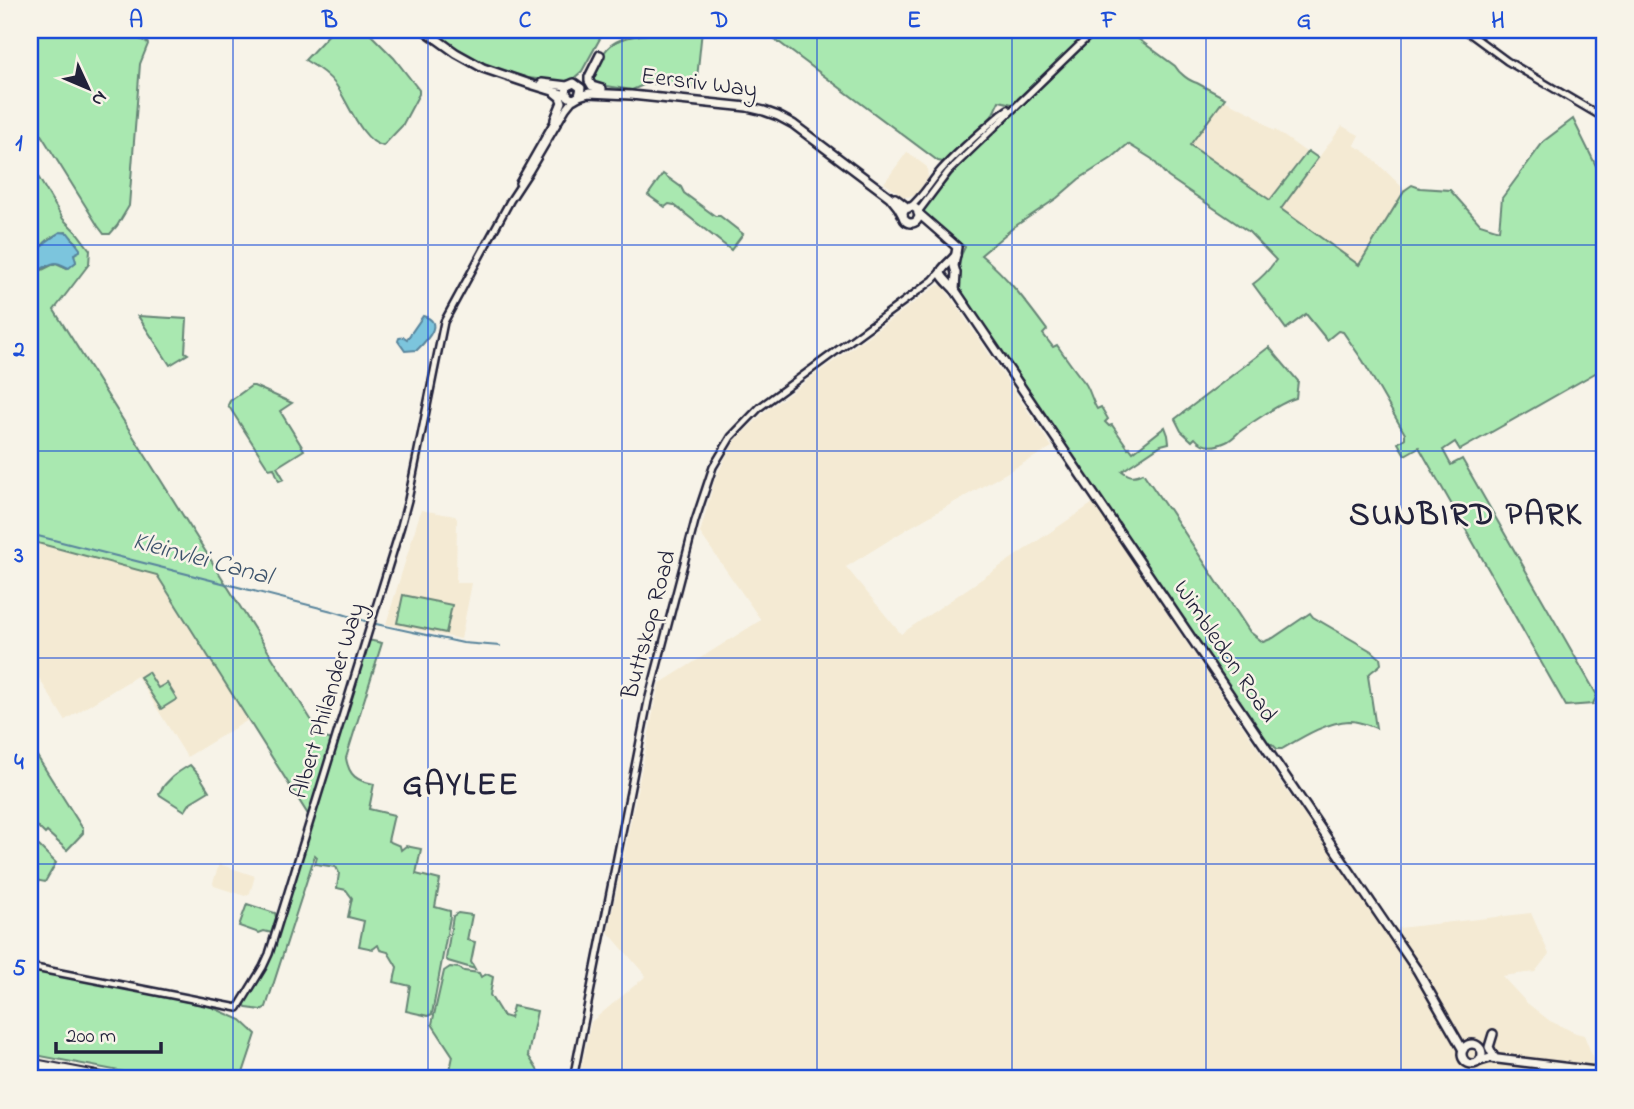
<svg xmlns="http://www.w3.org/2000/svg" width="1634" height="1109" font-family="'Indie Flower',sans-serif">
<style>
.built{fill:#f4ead3}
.green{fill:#a9e8b0;stroke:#668576;stroke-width:2;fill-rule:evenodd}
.water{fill:#7cc5dd;stroke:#58849c;stroke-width:2}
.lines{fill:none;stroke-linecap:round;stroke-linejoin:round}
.stream{stroke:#58849c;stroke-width:2}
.minor-casing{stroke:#22223b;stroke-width:10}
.major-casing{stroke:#22223b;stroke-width:12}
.minor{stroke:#f7f3e8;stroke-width:5}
.major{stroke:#f7f3e8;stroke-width:7}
.rail{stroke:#22223b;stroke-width:2}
.grid{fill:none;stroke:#1d4ed8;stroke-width:2;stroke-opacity:0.55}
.labels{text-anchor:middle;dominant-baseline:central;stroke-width:5;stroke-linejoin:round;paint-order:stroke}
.street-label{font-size:24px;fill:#22223b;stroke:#f7f3e8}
.water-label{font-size:26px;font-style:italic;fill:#3d536c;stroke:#f7f3e8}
.district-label{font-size:32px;font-weight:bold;letter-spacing:2px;fill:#22223b;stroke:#f7f3e8}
.neatline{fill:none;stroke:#1d4ed8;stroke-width:2.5}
.grid-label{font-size:23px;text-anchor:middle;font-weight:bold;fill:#1d4ed8}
</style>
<rect width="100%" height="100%" fill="#f7f3e8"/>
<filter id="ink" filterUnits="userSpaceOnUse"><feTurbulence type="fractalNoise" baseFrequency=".0143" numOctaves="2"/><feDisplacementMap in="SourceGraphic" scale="14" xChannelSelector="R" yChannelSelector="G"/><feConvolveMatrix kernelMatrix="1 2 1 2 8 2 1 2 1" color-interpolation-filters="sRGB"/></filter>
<g filter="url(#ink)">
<g class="built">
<polygon points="1224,100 1253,114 1274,131 1275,130 1306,152 1270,200 1190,144"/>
<polygon points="1342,126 1359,135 1354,145 1367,153 1405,190 1359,265 1281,209"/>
<polygon points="907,152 927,167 928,178 915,196 904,197 884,183"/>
<polygon points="938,285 943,286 1052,447 907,529 846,567 901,634 1093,503 1274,773 1386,931 1399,928 1531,913 1549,954 1535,972 1502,976 1527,1003 1550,1021 1576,1033 1584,1035 1601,1078 1604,1079 579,1079 591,1022 646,976 608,932 659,684 761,620 700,533 715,479 728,453 736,440 767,410"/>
<polygon points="421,510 455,516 457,519 456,583 472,583 461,639 386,624"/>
<polygon points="38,544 157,575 248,720 187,757 137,676 65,720 32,667 30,657 30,577"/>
<polygon points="219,864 255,876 250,893 245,896 214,886 213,883"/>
</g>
<g class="green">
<polygon points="30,30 116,30 147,42 148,44 140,64 129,206 117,226 110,234 104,234 98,226 30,117"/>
<path d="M333,30H366L394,58L419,90V94L402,126L383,146C362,142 348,102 336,85C328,74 317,67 305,60Z"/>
<polygon points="434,30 629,30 602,35 582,71 573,79 563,82 528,78 491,67 456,48"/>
<path d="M682,30H702L696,88L648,83L632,90L594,84C590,76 593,72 598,64C601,57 605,50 611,45C626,33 663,33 682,30Z"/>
<polygon points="760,30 1092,30 1012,104 999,101 992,116 947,160 943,162 938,161 780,43 778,43 774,38"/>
<path d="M1100,30H1130L1137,38L1175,66C1179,73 1189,81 1197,83L1225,98L1190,145L1270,200L1308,151L1318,158L1281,209L1359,265L1405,190L1412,185L1420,188L1450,190L1480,224L1499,230L1502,198L1544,141L1573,119L1604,182V368L1460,450L1455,442L1443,450L1451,465L1462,459L1597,695L1593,704L1566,706L1419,447L1405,455L1398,443L1405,438V434L1363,361L1343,332L1338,331L1327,340L1306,314L1286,329L1253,284C1263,277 1269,270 1276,260L1249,232L1168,177L1152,159L1128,144L1112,158L1079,179L1057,198L1014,227L981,255C1008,277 1027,303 1047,330L1043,334L1053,347L1057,345C1066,358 1075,371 1085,383C1090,390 1092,401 1097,409L1101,407L1108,419L1105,422L1109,426L1112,425L1128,448L1129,447L1133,452L1165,427L1168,435L1169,443L1161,445L1122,471C1130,477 1134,477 1143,473L1167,508L1169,509L1250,632L1263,642L1273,638L1310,613L1313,617L1373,652L1380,658L1381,664C1377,669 1371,670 1368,676L1376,728C1368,725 1359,721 1349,721C1326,722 1301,738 1282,749H1277L1272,744H1268L958,290L957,264L965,247L922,213L924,208L957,168Z"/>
<path d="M30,163L63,219L78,234L90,250L89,264L54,310L322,737L332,740L309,816L157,575L30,541ZM66,232L77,243L74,256L76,262L67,268L56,263L42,270L34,264C34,249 52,233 66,232Z"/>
<polygon points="663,174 681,187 684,193 715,216 720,216 743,234 731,250 674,205 669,204 665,207 648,195"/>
<polygon points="138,316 187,319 185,352 188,354 170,365"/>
<path d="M1269,347L1298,381L1296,398C1283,401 1251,423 1239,432C1235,436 1231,440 1226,442C1215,447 1203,448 1195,438L1192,441L1181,431L1175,419Z"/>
<polygon points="251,386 254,386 292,403 280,411 304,450 277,467 284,479 279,481 274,468 269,469 228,405 230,401"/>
<polygon points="403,595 452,605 446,633 397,623"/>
<path d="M368,640L382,643L346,758C349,776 357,781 374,784L369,809L394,815L388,841L400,846L401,850L406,846L421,849L416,874L440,880L435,907L450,911V917L432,1014L428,1016L406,1011L410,986L394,982L397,967L388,952L380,950L378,945L373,949L359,946L364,921L348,917L352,898L346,890L337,888L339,873L336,867L315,864L317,857L315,855L266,1007L261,1010L247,1008L244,1004V1000L264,970Z"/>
<polygon points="148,672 158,688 167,683 177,699 161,709 140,677"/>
<polygon points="30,745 83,829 83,833 67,850 47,832 45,834 30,819"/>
<path d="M190,765L199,775L209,791L191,802L185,811L160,795L159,793C167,780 176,773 190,765Z"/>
<polygon points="39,846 56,863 45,882 30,879 30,847 36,848"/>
<polygon points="247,904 275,913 277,921 272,933 264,931 259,933 239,926"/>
<polygon points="458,913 472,915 467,940 475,942 471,962 475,969 448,961 446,959 453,916"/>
<polygon points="450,967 459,968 464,971 479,973 481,977 487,974 493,977 490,995 503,1016 510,1018 513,1006 537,1011 528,1055 543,1079 465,1079 449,1075 453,1056 432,1024 444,971"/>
<polygon points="30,970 209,1006 241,1020 256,1034 241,1079 161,1079 30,1054"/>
</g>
<g class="water">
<path d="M60,232L68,233L80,249V251L74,254L76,262L69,268C64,267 61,263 56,263C49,263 44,269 38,270L34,264V257L46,242Z"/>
<path d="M423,316C445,322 427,340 417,350L405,351L398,341L399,338L404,337L407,339Z"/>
</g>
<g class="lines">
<g class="stream">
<polyline points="30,534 336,612 365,621"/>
<polyline points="376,624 463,643 500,646"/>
</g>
<g class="minor-casing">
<g id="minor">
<polyline points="1465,30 1507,61 1604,118"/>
<polyline points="519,183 556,118"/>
<path d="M909,208C923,197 931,181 942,169C960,149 981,132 1001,114L1008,109"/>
<polyline points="918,212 948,172 1095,30"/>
<polyline points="30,967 238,1008 263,967 269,954 401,526 408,500 444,322 510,201 529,172 566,109 574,99"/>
<polyline points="573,1079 648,701 695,521 713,467 731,437 760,407 933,280 941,271"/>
</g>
</g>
<g class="major-casing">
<g id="major">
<polyline points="424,30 456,53 483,68 530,84 566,95"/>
<polyline points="600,55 589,77 589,81 592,86 602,89"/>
<polyline points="542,83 567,86 574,83 581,88 579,96 574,99 569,97 566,93 567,86"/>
<polyline points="555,93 560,97 562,102 555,119"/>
<polyline points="579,96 589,93 631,95 747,107 764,111 778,116 793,124 890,197 898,207 903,216"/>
<polyline points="895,198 908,208"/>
<circle cx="911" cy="215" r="8"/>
<polyline points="918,213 957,247 954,266 956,273 955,290"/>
<path d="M956,255C939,274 934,269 955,290L1389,929L1417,970L1463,1050"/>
<polyline points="1493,1034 1489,1047 1495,1059"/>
<circle cx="1472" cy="1054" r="10"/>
<polyline points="1480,1061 1490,1058 1604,1072"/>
</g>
</g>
<use href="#minor" class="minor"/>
<use href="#major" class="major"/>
<polyline class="rail" points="30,1058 139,1079"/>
</g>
</g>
<path class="grid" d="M233,30V1079M428,30V1079M622,30V1079M817,30V1079M1012,30V1079M1206,30V1079M1401,30V1079M30,245H1604M30,451H1604M30,658H1604M30,864H1604"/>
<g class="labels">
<g class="street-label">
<text transform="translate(699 84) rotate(7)">Eersriv Way</text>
<text transform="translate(650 625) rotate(-75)">Buttskop Road</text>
<text transform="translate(1224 652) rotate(56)">Wimbledon Road</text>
<text transform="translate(329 701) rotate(-73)">Albert Philander Way</text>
</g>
<g class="water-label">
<text transform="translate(202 560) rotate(15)">Kleinvlei Canal</text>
</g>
<g class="district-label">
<text x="1466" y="516">SUNBIRD PARK</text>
<text x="461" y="786">GAYLEE</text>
</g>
</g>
<rect width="1634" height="1109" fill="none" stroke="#f7f3e8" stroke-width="77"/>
<g transform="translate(88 88) rotate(134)" stroke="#f7f3e8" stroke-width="5" paint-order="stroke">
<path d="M0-5L12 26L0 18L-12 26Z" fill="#22223b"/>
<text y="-10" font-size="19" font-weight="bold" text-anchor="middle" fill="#22223b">N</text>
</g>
<path d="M56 1042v10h105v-10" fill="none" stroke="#22223b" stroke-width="3.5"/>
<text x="66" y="1042" font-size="21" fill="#22223b" stroke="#f7f3e8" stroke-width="5" paint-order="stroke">200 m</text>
<rect x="38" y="38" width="1558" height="1032" class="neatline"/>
<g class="grid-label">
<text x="136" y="27">A</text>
<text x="330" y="27">B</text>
<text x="525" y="27">C</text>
<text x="720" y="27">D</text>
<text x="914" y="27">E</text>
<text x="1109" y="27">F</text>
<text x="1304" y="27">G</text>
<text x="1498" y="27">H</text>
<text x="19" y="150">1</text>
<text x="19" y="356">2</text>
<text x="19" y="562">3</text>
<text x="19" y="769">4</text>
<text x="19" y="975">5</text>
</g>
</svg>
